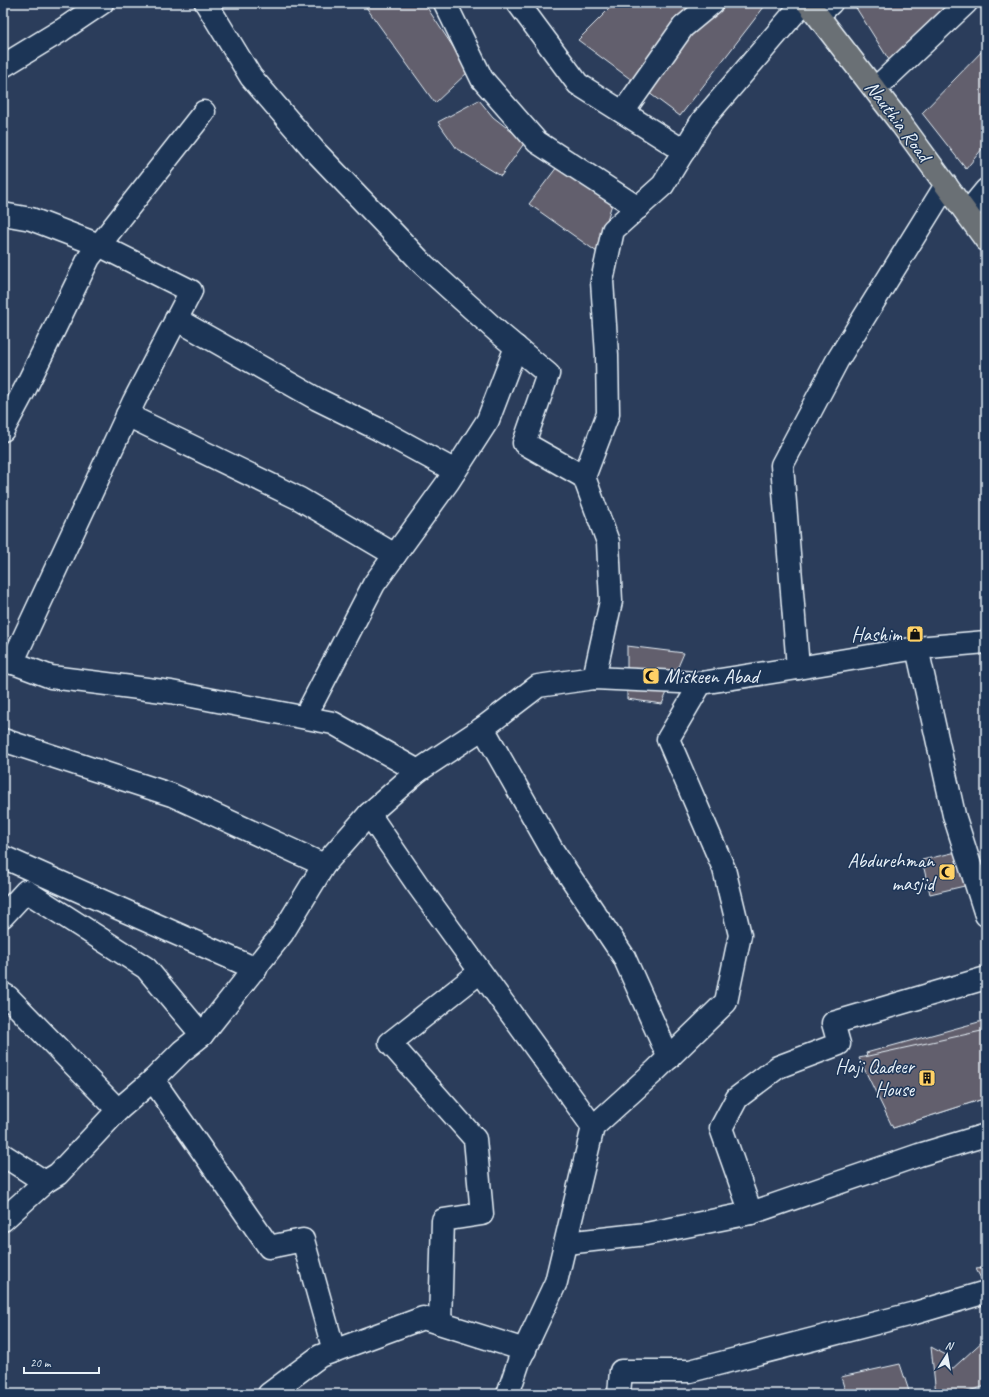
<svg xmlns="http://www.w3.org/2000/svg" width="989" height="1397" font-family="Caveat,sans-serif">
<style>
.building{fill:#625f6d;stroke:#e8f1f8}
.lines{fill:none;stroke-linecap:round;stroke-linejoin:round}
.minor-casing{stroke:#e8f1f8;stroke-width:25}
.major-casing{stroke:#e8f1f8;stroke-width:25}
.minor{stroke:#1d3557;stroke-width:22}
.major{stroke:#6a7074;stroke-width:22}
.labels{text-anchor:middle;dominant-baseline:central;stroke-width:3;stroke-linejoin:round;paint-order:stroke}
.street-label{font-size:20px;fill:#e8f1f8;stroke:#1d3557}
.poi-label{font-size:20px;fill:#e8f1f8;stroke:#1d3557;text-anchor:end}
</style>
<rect width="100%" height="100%" fill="#2b3d5b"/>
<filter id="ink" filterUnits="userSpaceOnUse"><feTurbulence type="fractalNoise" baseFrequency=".025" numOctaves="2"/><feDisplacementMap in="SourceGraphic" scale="8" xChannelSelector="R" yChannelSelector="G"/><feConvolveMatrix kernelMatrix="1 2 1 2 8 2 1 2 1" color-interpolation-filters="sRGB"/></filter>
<g filter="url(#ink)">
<g class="building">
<polygon points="363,3 424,3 469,71 435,103"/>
<polygon points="615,3 762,3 764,7 680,116 578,40"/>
<polygon points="853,3 952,3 889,60"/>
<polygon points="986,47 986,144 966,169 922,113"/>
<polygon points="479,100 493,117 525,142 501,176 457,149 438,122"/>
<polygon points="557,167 612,204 597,252 529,204"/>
<polygon points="919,631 920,636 911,636 910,632"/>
<polygon points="627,646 684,653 662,704 627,699"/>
<polygon points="961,851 973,884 930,894 922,860"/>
<polygon points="986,1020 986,1098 893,1128 866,1053"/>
<polygon points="986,1030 986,1098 893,1128 859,1058"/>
<polygon points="986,1268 986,1288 976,1269"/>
<polygon points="986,1338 986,1386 958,1394 936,1394 931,1347 946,1355 950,1371"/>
<polygon points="900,1364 910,1394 846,1394 841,1377"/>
</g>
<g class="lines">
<g class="minor-casing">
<g id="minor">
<polyline points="206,3 251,77 314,150 424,265 498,332 548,374 524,443 584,477"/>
<polyline points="445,3 482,79 537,142 638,208"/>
<polyline points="518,3 578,84 684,151"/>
<polyline points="818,15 831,3"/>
<polyline points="3,66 62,30 102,3"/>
<polyline points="875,89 966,3"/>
<polyline points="623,112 683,27 712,3"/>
<polyline points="967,213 986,190"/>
<polyline points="3,214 31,219 99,245 191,291 134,401 12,663"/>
<polyline points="176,319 317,399 378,429 455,471"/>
<polyline points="127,415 300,499 395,555"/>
<polyline points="3,430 25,389 89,258 204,112"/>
<polyline points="917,648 954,815 986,915"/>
<polyline points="3,659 51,677 171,692 333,723 418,771"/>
<polyline points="798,668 782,465 837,361 946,185"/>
<polyline points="594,678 611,601 608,542 584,477 608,414 607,355 602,281 613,230 663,185 702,121 803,3"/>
<polyline points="305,717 374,584 448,482 488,420 516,347"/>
<polyline points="483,728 551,848 624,957 669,1058"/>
<polyline points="3,740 172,795 324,865"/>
<polyline points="369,814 417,884 593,1127"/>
<polyline points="3,857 256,969"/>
<polyline points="3,916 26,891 146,968 202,1035"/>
<polyline points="3,994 8,997 118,1110"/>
<polyline points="153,1080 269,1247 303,1240 334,1351"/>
<polyline points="3,1155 45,1182"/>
<polyline points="751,1213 721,1128 737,1098 778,1067 839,1044 833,1023 986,978"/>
<polyline points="3,1220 45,1182 58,1174 118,1110 153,1080 182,1051 202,1035 282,934 324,865 369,814 418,771 483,728 538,686 594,678 701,683 798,668 917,648 986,642"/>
<polyline points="566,1243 646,1234 751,1213 919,1155 986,1135"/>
<polyline points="440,1323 443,1220 482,1214 475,1139 390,1043 480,972"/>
<polyline points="269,1394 320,1356 423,1318 525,1350"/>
<polyline points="508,1394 519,1361 556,1282 593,1127 656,1070 726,1002 740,935 724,869 668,739 701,683"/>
<polyline points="619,1394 621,1371 690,1371 915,1313 986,1292"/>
</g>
</g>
<g class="major-casing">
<polyline id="major" points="808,3 902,125 986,240"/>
</g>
<use href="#minor" class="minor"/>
<use href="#major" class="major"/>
</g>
</g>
<defs>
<g id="shop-square" transform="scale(0.9)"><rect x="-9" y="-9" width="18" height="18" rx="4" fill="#ffd166" stroke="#1d3557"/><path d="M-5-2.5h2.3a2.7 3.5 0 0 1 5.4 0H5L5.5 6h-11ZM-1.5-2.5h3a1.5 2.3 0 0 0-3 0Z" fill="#111"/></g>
<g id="mosque-square" transform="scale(0.9)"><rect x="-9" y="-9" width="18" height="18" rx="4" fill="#ffd166" stroke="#1d3557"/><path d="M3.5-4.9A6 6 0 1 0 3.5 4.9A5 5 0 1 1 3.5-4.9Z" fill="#111"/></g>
<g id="building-square" transform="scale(0.9)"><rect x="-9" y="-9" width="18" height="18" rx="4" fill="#ffd166" stroke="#1d3557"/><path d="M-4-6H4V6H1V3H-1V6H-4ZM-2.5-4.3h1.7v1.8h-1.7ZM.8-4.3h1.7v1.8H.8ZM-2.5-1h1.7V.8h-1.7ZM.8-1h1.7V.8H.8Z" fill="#111"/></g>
</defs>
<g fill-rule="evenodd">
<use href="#shop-square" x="915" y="634"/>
<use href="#mosque-square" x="651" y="676"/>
<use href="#mosque-square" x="947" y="872"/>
<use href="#building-square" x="927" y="1078"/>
</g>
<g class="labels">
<g class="street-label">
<text transform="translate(898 121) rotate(53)">Nauthia Road</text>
</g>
<g class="poi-label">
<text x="902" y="634">Hashim</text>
<text x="664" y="676" text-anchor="start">Miskeen Abad</text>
<text x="934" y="860">Abdurehman<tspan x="934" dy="23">masjid</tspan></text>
<text x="914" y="1066">Haji Qadeer<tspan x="914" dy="23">House</tspan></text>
</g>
</g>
<rect width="989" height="1397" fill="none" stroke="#1d3557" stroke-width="16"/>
<rect x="8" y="8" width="973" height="1381" fill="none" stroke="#e8f1f8" stroke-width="1.5" filter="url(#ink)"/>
<g transform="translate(947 1355) rotate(11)" stroke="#1d3557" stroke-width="3" paint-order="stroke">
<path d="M0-3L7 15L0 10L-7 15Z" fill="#e8f1f8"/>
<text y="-6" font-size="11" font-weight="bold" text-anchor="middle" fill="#e8f1f8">N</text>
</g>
<path d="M24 1367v6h75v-6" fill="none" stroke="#e8f1f8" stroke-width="2"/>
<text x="30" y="1367" font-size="12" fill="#e8f1f8" stroke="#1d3557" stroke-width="3" paint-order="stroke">20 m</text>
</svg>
